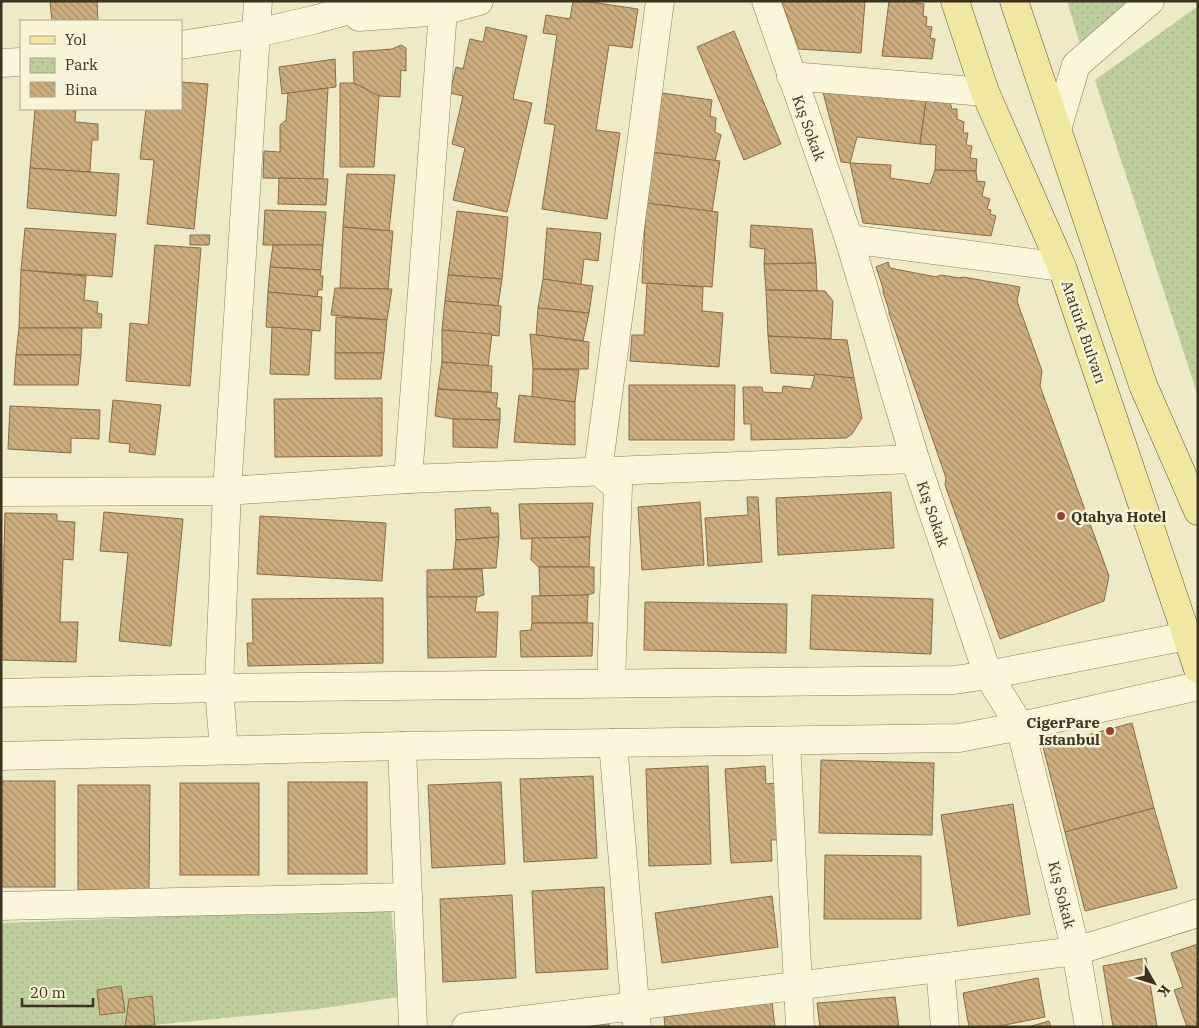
<svg xmlns="http://www.w3.org/2000/svg" width="1199" height="1028" font-family="'IBM Plex Serif',serif">
<style>
.park{fill:url(#park-dots)}
.building{fill:url(#building-back-hatch);stroke:#8a6c43}
.lines{fill:none;stroke-linecap:round;stroke-linejoin:round}
.minor-casing{stroke:#8b7e5d;stroke-width:29}
.major-casing{stroke:#594b31;stroke-width:29}
.minor{stroke:#f9f6dc;stroke-width:28}
.major{stroke:#f0e7a1;stroke-width:28}
.poi-dot{fill:#99412d;stroke:#f6f3d8;stroke-width:2}
.labels{text-anchor:middle;dominant-baseline:central;stroke-width:5;stroke-linejoin:round;paint-order:stroke}
.street-label{font-size:15px;fill:#3b3220;stroke:#f6f3d8}
.poi-label{font-size:15px;font-weight:bold;fill:#3b3220;stroke:#f6f3d8;text-anchor:start}
</style>
<defs>
<pattern id="park-dots" width="8" height="8" patternUnits="userSpaceOnUse" patternTransform="scale(1.25)"><rect width="8" height="8" fill="#becd9c"/><path d="M2 2h.1M6 6h.1" fill="none" stroke="#a4b086" stroke-width="1.8" stroke-linecap="round"/></pattern>
<pattern id="building-back-hatch" width="6" height="6" patternUnits="userSpaceOnUse" patternTransform="scale(1.25)"><rect width="6" height="6" fill="#ccad7e"/><path d="M-1 5l2 2M0 0l6 6M5-1l2 2" fill="none" stroke="#a78d67"/></pattern>
</defs>
<rect width="100%" height="100%" fill="#eeeac8"/>
<g class="park">
<polygon points="1067,1 1131,1 1081,47"/>
<polygon points="1198,6 1198,396 1095,80"/>
<polygon points="391,908 399,997 317,1009 133,1027 1,1027 1,923"/>
</g>
<g class="building">
<polygon points="50,1 97,1 98,21 52,21"/>
<polygon points="573,1 584,1 638,9 632,48 609,45 596,130 620,133 607,219 542,209 555,125 544,123 557,35 543,33 546,15 570,19"/>
<polygon points="781,1 865,1 861,53 799,49"/>
<polygon points="889,1 916,1 916,3 924,4 923,16 927,17 926,26 932,27 930,38 935,39 932,59 882,56"/>
<polygon points="486,27 527,36 513,99 532,103 507,212 453,200 465,148 452,144 463,96 450,93 456,67 463,69 470,39 483,42"/>
<polygon points="734,31 781,144 744,160 697,47"/>
<polygon points="401,45 406,48 406,71 401,70 400,97 379,96 354,83 353,52 392,49"/>
<polygon points="335,59 336,87 282,94 279,67"/>
<polygon points="181,82 208,84 194,229 147,224 154,160 140,159 146,109 181,109"/>
<polygon points="340,83 354,83 379,96 374,167 340,167"/>
<polygon points="328,88 323,179 263,178 264,151 280,152 280,125 286,120 288,93"/>
<polygon points="823,92 926,101 920,144 857,137 850,163 841,162"/>
<polygon points="662,93 712,100 710,116 716,118 715,132 721,135 715,161 650,152"/>
<polygon points="926,101 950,103 952,109 957,109 957,119 964,122 963,133 968,133 966,145 972,146 970,158 977,159 976,171 935,170 936,145 920,144"/>
<polygon points="35,109 76,109 75,122 98,124 98,140 92,140 90,172 30,168"/>
<polygon points="650,152 720,161 712,212 646,203"/>
<polygon points="850,163 891,165 890,178 930,184 935,170 976,171 977,181 985,182 982,196 990,199 987,209 991,210 990,214 996,216 991,236 863,223"/>
<polygon points="30,168 119,174 116,216 27,208"/>
<polygon points="347,174 395,175 389,231 343,227"/>
<polygon points="279,178 328,179 326,205 278,204"/>
<polygon points="646,203 718,212 712,287 642,283"/>
<polygon points="265,210 326,212 323,245 263,245"/>
<polygon points="457,211 508,217 502,279 448,275"/>
<polygon points="751,225 812,229 816,263 764,264 765,249 750,247"/>
<polygon points="343,227 393,231 388,289 340,288"/>
<polygon points="25,228 116,234 112,277 21,270"/>
<polygon points="547,228 601,233 598,261 584,259 581,285 543,279"/>
<polygon points="190,235 210,235 209,245 190,245"/>
<polygon points="155,245 201,248 190,386 126,381 130,323 148,325"/>
<polygon points="273,245 323,245 321,270 270,267"/>
<polygon points="888,262 890,268 936,277 941,275 959,278 963,277 1020,287 1017,301 1042,371 1040,386 1109,576 1104,601 1000,639 945,485 946,478 889,313 889,310 883,292 883,288 876,267"/>
<polygon points="816,263 817,291 766,290 764,264"/>
<polygon points="270,267 321,270 320,276 323,276 322,290 318,290 317,297 268,292"/>
<polygon points="21,270 86,276 84,300 98,302 97,313 102,314 101,328 19,328"/>
<polygon points="448,275 502,279 498,306 445,301"/>
<polygon points="543,279 593,286 589,313 538,308"/>
<polygon points="647,283 703,287 702,311 723,313 719,367 630,361 632,335 644,335"/>
<polygon points="335,288 392,289 387,320 331,315"/>
<polygon points="766,290 825,291 833,301 831,339 768,336"/>
<polygon points="268,292 322,297 320,331 266,327"/>
<polygon points="445,301 501,306 499,336 442,330"/>
<polygon points="538,308 589,313 583,341 536,335"/>
<polygon points="336,317 387,320 384,353 335,353"/>
<polygon points="272,327 312,330 309,375 270,374"/>
<polygon points="19,328 82,328 81,355 16,355"/>
<polygon points="442,330 492,334 488,366 442,362"/>
<polygon points="530,334 589,342 588,369 533,369"/>
<polygon points="768,336 847,340 854,378 771,373"/>
<polygon points="335,353 384,353 381,379 335,379"/>
<polygon points="16,355 81,355 78,385 14,385"/>
<polygon points="442,362 492,366 491,392 438,389"/>
<polygon points="533,369 579,370 575,402 532,397"/>
<polygon points="815,374 854,378 862,418 852,434 846,438 751,440 751,424 744,424 743,387 762,387 763,392 782,393 783,386 811,389"/>
<polygon points="629,385 735,385 734,440 629,440"/>
<polygon points="438,389 498,393 496,408 500,408 500,420 453,419 435,416"/>
<polygon points="519,395 575,402 575,445 514,442"/>
<polygon points="382,398 382,456 275,457 274,399"/>
<polygon points="113,400 161,405 155,455 129,452 130,444 109,442"/>
<polygon points="10,406 100,410 99,439 71,438 71,453 8,449"/>
<polygon points="453,419 500,420 497,448 453,447"/>
<polygon points="891,492 894,548 778,555 776,498"/>
<polygon points="747,497 758,497 762,562 708,566 705,518 748,515"/>
<polygon points="700,502 704,565 642,570 638,507"/>
<polygon points="593,503 590,537 521,539 519,504"/>
<polygon points="490,507 491,513 498,513 499,537 456,540 455,509"/>
<polygon points="104,512 183,519 171,646 119,641 128,553 100,551"/>
<polygon points="5,513 57,514 57,521 75,522 73,560 63,559 60,622 78,622 76,662 1,660"/>
<polygon points="260,516 386,523 382,581 257,574"/>
<polygon points="499,537 496,568 453,569 456,540"/>
<polygon points="590,537 589,567 539,567 531,560 532,538"/>
<polygon points="539,567 594,567 594,593 588,595 540,596"/>
<polygon points="482,569 484,595 477,597 427,597 427,570"/>
<polygon points="588,595 587,623 532,623 532,596"/>
<polygon points="812,595 933,599 931,654 810,649"/>
<polygon points="427,597 477,597 475,612 498,612 496,657 428,658"/>
<polygon points="383,598 383,663 248,666 247,643 253,643 252,599"/>
<polygon points="645,602 787,604 786,653 644,650"/>
<polygon points="532,623 593,623 592,656 521,657 520,631 531,630"/>
<polygon points="1132,723 1154,808 1065,832 1043,747"/>
<polygon points="821,760 934,763 932,835 819,833"/>
<polygon points="708,766 711,864 649,866 646,769"/>
<polygon points="765,766 766,784 776,783 780,840 771,840 772,861 731,863 725,769"/>
<polygon points="593,776 597,858 524,862 520,779"/>
<rect x="1" y="781" width="54" height="106"/>
<rect x="288" y="782" width="79" height="92"/>
<polygon points="501,782 505,864 432,868 428,785"/>
<rect x="180" y="783" width="79" height="92"/>
<polygon points="78,785 150,785 149,890 78,890"/>
<polygon points="1013,804 1030,914 958,926 941,815"/>
<polygon points="1154,808 1177,888 1085,911 1065,832"/>
<polygon points="825,855 921,856 921,919 824,919"/>
<polygon points="604,887 608,969 536,973 532,891"/>
<polygon points="512,895 516,978 443,982 440,899"/>
<polygon points="772,896 778,947 662,963 655,913"/>
<polygon points="1198,944 1198,1027 1187,1027 1174,990 1183,987 1171,953"/>
<polygon points="1146,958 1157,1027 1113,1027 1103,966"/>
<polygon points="1038,978 1045,1017 995,1027 969,1027 963,993"/>
<polygon points="121,986 125,1012 100,1015 97,990"/>
<polygon points="152,996 155,1025 125,1027 129,999"/>
<polygon points="895,997 899,1027 820,1027 817,1003"/>
<polygon points="772,1002 775,1027 665,1027 664,1017"/>
<polygon points="1049,1021 1051,1027 1028,1027"/>
<polygon points="609,1023 609,1027 586,1027"/>
</g>
<g class="lines">
<g class="minor-casing">
<g id="minor">
<polyline points="766,1 849,239 915,459 988,675 1020,726 1076,951 1089,1027"/>
<polyline points="359,17 443,11 479,1"/>
<polyline points="181,45 257,33 313,20 383,1"/>
<polyline points="1,63 21,62"/>
<polyline points="791,76 985,92"/>
<polyline points="1057,129 1076,65 1150,1"/>
<polyline points="849,239 1062,267"/>
<polyline points="408,479 443,11"/>
<polyline points="1,492 227,491 408,479 915,459"/>
<polyline points="611,682 618,487 598,471 660,1"/>
<polyline points="1,693 219,688 954,680 988,675 1187,636"/>
<polyline points="786,741 800,1027"/>
<polyline points="613,743 637,1027"/>
<polyline points="402,746 413,1027"/>
<polyline points="224,750 219,688 227,491 258,1"/>
<polyline points="1,756 402,746 959,738 1026,725 1198,686"/>
<polyline points="1,906 408,897"/>
<polyline points="940,968 945,1027"/>
<polyline points="466,1027 1076,951 1198,913"/>
</g>
</g>
<g class="major-casing">
<g id="major">
<polyline points="955,1 985,92 1062,267 1198,669"/>
<polyline points="1014,1 1143,385 1198,511"/>
</g>
</g>
<use href="#minor" class="minor"/>
<use href="#major" class="major"/>
</g>
<g class="poi-dot">
<circle cx="1061" cy="516" r="5"/>
<circle cx="1110" cy="731" r="5"/>
</g>
<g class="labels">
<g class="street-label">
<text transform="translate(809 128) rotate(70)">Kış Sokak</text>
<text transform="translate(1084 332) rotate(71)">Atatürk Bulvarı</text>
<text transform="translate(933 514) rotate(71)">Kış Sokak</text>
<text transform="translate(1062 895) rotate(76)">Kış Sokak</text>
</g>
<g class="poi-label">
<text x="1071" y="516">Qtahya Hotel</text>
<text x="1100" y="722" text-anchor="end">CigerPare<tspan x="1100" dy="17">Istanbul</tspan></text>
</g>
</g>
<rect width="1199" height="1028" fill="none" stroke="#3b3220" stroke-width="5"/>
<rect x="20" y="20" width="162" height="90" fill="#f6f3d8" stroke="#aba68e"/>
<rect x="30" y="36" width="25" height="8" fill="#f0e7a1" stroke="#aba68e"/>
<text x="65" y="45" font-size="15" fill="#3b3220">Yol</text>
<rect x="30" y="58" width="25" height="15" fill="url(#park-dots)" stroke="#aba68e"/>
<text x="65" y="70" font-size="15" fill="#3b3220">Park</text>
<rect x="30" y="82" width="25" height="15" fill="url(#building-back-hatch)" stroke="#aba68e"/>
<text x="65" y="95" font-size="15" fill="#3b3220">Bina</text>
<g transform="translate(1154 983) rotate(129)" stroke="#f6f3d8" stroke-width="4" paint-order="stroke">
<path d="M0-4L9 19L0 12L-9 19Z" fill="#3b3220"/>
<text y="-8" font-size="14" font-weight="bold" text-anchor="middle" fill="#3b3220">K</text>
</g>
<path d="M22 998v8h71v-8" fill="none" stroke="#3b3220" stroke-width="2.5"/>
<text x="30" y="998" font-size="15" fill="#3b3220" stroke="#f6f3d8" stroke-width="4" paint-order="stroke">20 m</text>
</svg>
